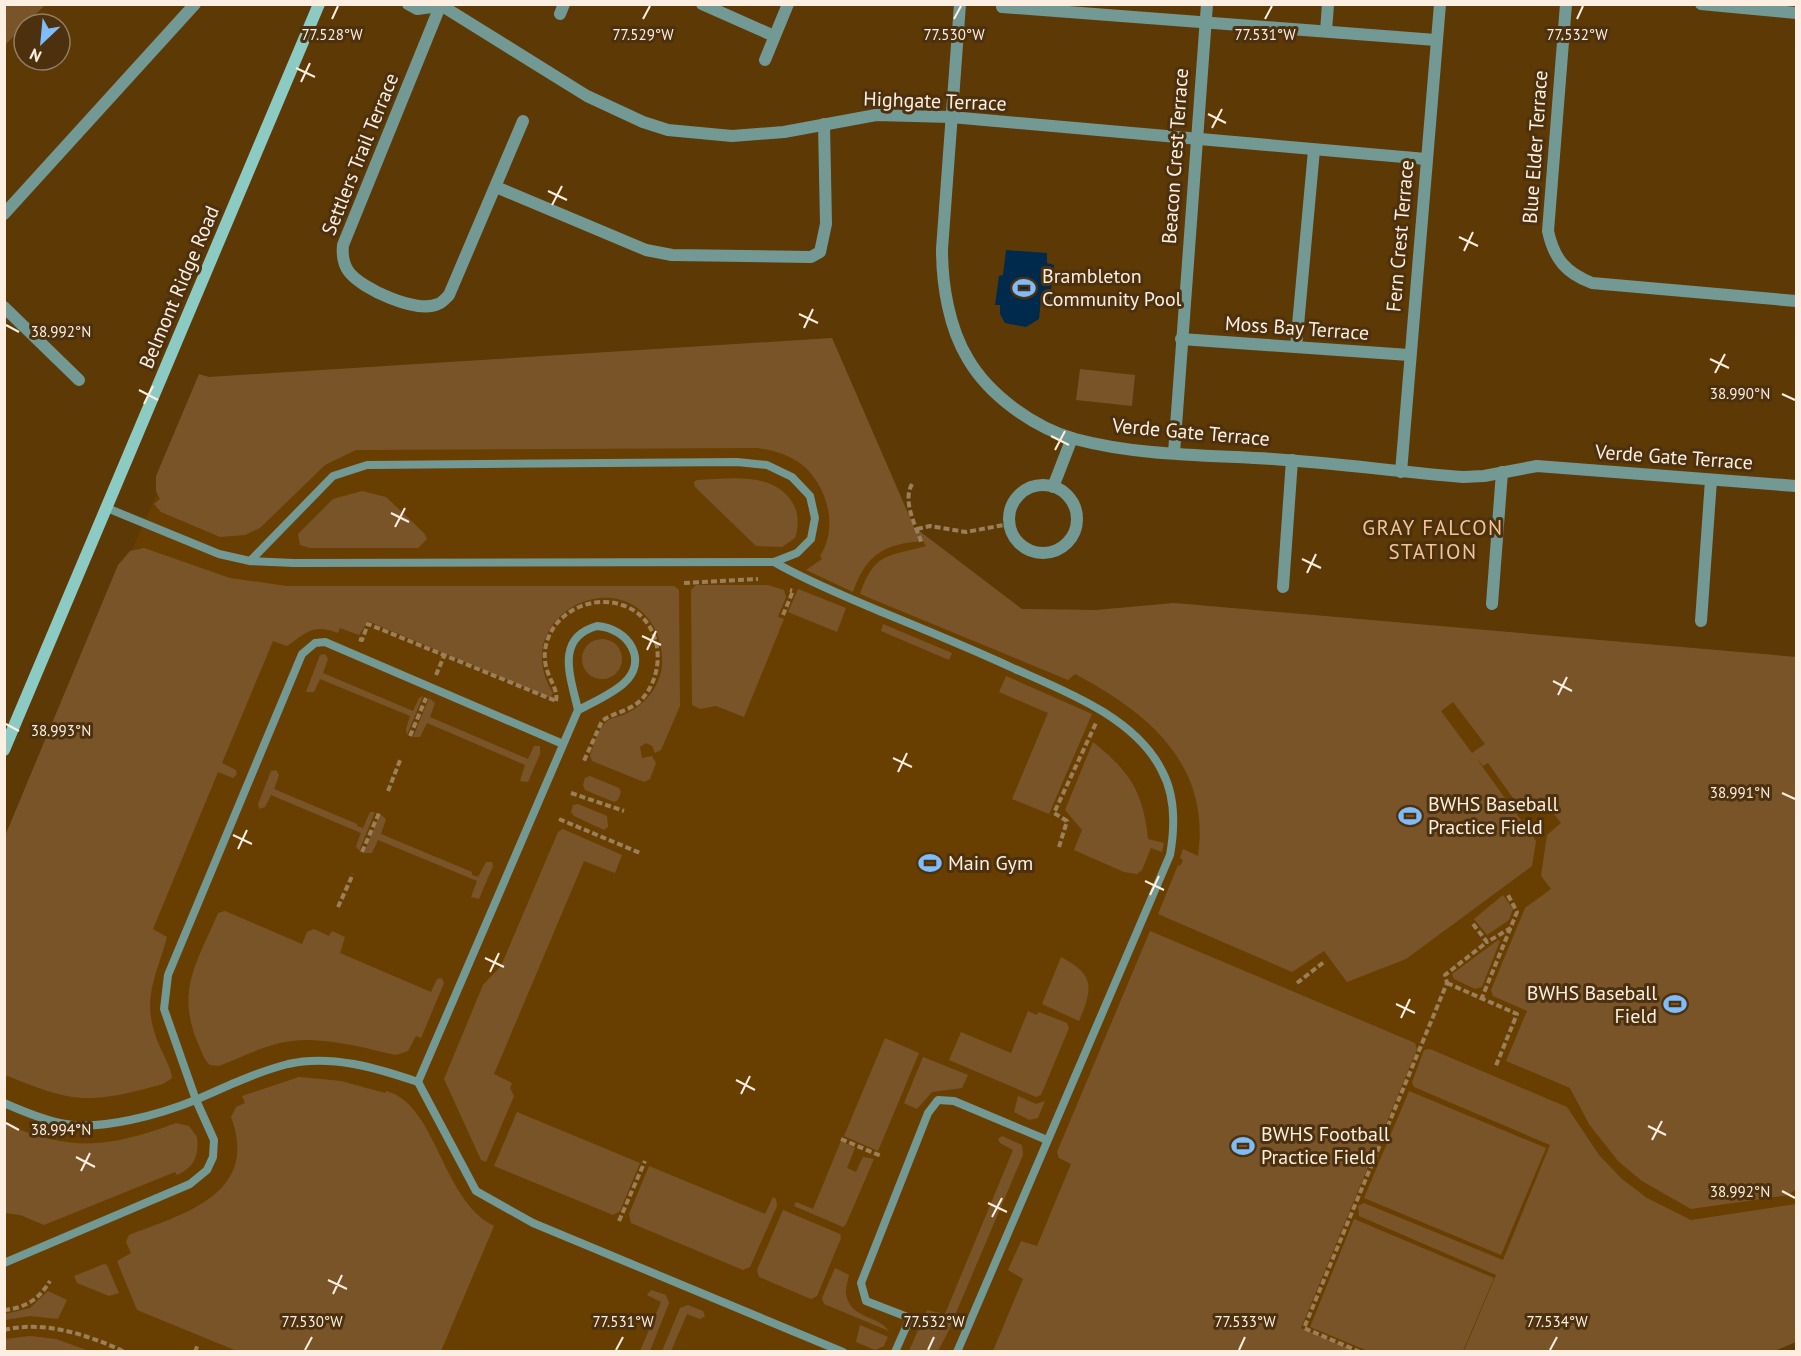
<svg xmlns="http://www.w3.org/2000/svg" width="1801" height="1356" font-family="'PT Sans',sans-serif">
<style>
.built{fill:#683f00}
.green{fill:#7a5429;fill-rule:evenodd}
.water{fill:#002a4b}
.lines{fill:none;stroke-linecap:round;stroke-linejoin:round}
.path{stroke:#9a7f5a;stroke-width:4;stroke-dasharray:6 3;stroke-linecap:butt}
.service{stroke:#739995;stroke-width:8}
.minor{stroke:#739995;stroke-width:12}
.secondary{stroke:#8ccac4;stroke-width:12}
.ticks{fill:none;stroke:#fcefe1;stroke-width:2}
.labels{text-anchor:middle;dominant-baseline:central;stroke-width:6;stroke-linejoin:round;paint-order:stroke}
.street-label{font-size:20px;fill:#fcefe1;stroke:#4d310e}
.poi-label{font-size:20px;fill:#fcefe1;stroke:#4d310e;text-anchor:start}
.neighbourhood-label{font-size:21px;letter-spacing:1.5px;fill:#f1c596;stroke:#4d310e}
.ticks-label{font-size:15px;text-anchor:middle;fill:#fcefe1;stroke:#4d310e;stroke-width:6;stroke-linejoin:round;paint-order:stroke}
</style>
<rect width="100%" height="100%" fill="#5d3906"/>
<polygon class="built" points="832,338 914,527 1022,609 1096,610 1174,603 1796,657 1796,1342 1772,1351 5,1352 5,848 88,648 209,377"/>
<g class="green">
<polygon points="5,4 45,5 5,45 4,5"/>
<path d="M832,338L914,527L1022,609L1096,610L1174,603L1796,657V1189L1789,1195L1691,1209L1642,1181L1618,1161L1589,1124L1570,1088L1506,1061L1527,1011L1493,996L1491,990L1525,908L1551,889L1541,876L1547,835L1561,823L1541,797L1523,812L1488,763L1483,766L1476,758L1536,841L1532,866L1406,959L1347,982L1324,951L1292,972L1158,914L1178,865L1180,866L1183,860L1180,858L1183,849L1198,856C1211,765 1149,713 1075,674L1068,680L860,594C875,552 887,557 926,546L923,541C884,544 866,554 853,592L806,570L822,559L820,556C840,526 826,480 797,461C784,453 771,450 757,448L356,450L325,465L260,528L245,535L220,537L161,512L154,504L160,499L156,491V476L199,374L209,377ZM1453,702L1485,744L1472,753L1441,711Z"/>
<polygon points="1080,369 1135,375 1132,406 1076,400"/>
<path d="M697,480C728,479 773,471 792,502C799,512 799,526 795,538L782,547L756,546L695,487L694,482Z"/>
<polygon points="362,491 386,497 424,533 427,539 418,548 310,548 300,545 298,534 333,499"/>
<path d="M144,548L230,578L287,586H674L679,590L680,706L661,750L655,753L652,746L646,743L640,747L642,758L652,756L656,763L650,779L644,782L592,761L590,755C594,745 598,729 606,722C610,718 617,717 623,715C642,707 656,692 661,672C664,659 661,643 656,631C621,558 506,617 553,693L550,698L368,621L359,635L340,628L338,633C313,623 306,633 287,646L273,641L222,763L236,770L237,774L233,778L218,772L153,929L167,937C158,972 142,996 155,1034C159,1049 170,1063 172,1078L163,1084C89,1104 76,1104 5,1075V836L118,565L130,551Z"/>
<polygon points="696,585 768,585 784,590 786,597 778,617 784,619 744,717 716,706 700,709 692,705 691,590"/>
<polygon points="798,589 846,608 837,632 788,612"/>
<polygon points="883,624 952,653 949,660 881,631"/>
<circle cx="602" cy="659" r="20"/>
<polygon points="325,654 328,659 323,673 413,711 419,698 423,696 407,735 406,729 410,716 320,679 314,692 306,692 320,655"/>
<polygon points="1006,676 1092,714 1049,814 1012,799 1048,713 999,692"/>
<polygon points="429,698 435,703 430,717 528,759 534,746 540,746 540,754 528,782 520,781 525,765 427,723 420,737 413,737"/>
<path d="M1093,742C1130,772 1143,791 1148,839L1164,843L1162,852L1151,848L1142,870L1137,874L1124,872L1074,850L1082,830L1065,810Z"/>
<polygon points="276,770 279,775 274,789 357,824 357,826 363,828 370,812 375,812 359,851 356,846 361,833 271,795 265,807 259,809 258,804 271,771"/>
<polygon points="590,776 619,788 621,792 618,800 614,802 585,790 583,785 585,778"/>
<polygon points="578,804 607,816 608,827 604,830 574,816 571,812 573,805"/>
<polygon points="380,814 386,819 381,834 472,872 472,875 478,877 486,862 492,862 493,866 479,899 471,897 477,881 378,840 372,853 364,853"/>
<polygon points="563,829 622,855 615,873 584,861 494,1074 512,1083 510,1088 514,1096 486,1162 481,1160 444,1079 483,985 501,966 558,832"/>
<polygon points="1503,895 1513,909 1509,920 1487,935 1474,919"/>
<path d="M225,911L302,944L307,932L314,929L329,936L332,931L345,937L340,953L431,992L437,979L442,978L444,983L421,1038L416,1036L408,1051L396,1055C360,1047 317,1034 280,1043C259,1048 239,1058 219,1066L210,1065C203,1059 201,1049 197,1041C176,989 198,961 218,913Z"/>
<polygon points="1150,931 1415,1043 1417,1049 1301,1328 1356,1351 993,1351 1023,1279 1008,1270 1021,1241 1037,1246 1071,1164 1059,1158 1057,1152"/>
<polygon points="1498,940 1500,941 1482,987 1475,989 1454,979 1452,974"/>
<path d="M1061,957C1095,975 1093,988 1079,1021L1042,1004Z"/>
<polygon points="1028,1011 1036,1015 1039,1012 1067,1023 1069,1028 1041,1095 1036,1097 949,1060 961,1032 1011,1053"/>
<polygon points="885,1038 919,1053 878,1151 844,1136"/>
<polygon points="1430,1049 1567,1107 1599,1155 1622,1179 1647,1198 1691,1220 1796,1204 1796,1342 1772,1352 1464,1351 1496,1275 1359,1216 1358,1206 1364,1203 1503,1260 1550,1145 1414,1087 1412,1082 1424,1050"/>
<polygon points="923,1057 968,1075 962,1088 932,1092 917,1109 904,1103"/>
<path d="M299,1077L341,1081L385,1093L386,1091C437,1104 441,1200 494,1226L441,1351H237L137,1310L117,1261L131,1253L126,1242L129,1235C184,1214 260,1194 231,1117L236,1107L245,1103L242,1096Z"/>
<polygon points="1409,1091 1546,1148 1501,1255 1364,1198"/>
<polygon points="1018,1096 1036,1104 1045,1101 1038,1118 1029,1120 1014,1112"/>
<polygon points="517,1112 640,1163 620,1211 613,1215 494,1166"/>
<path d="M176,1123L189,1126L197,1137C199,1155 195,1167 177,1175L175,1172L44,1225L20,1215L5,1213V1124C73,1152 108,1148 176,1123Z"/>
<polygon points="1002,1136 1022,1145 1023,1155 947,1334 938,1351 909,1351 927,1310 945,1314 1013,1150 1000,1143 998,1139"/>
<polygon points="841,1141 855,1148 847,1168 856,1172 863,1157 874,1159 846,1224 843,1227 794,1206 796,1202 813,1209"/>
<polygon points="649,1166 765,1214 773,1197 776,1199 777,1206 750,1267 743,1270 631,1223 629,1214"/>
<polygon points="783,1210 840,1234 841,1238 817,1296 811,1299 759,1277 757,1270"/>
<polygon points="1354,1219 1494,1278 1463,1351 1368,1351 1310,1327"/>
<polygon points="104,1264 107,1265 119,1293 109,1296 77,1283 74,1276"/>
<path d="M835,1268L849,1275C848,1281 845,1288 846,1294C850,1319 878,1315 889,1331L824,1304L822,1298Z"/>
<polygon points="651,1290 666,1295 669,1303 650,1351 640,1351 661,1302 647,1295"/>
<polygon points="48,1291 67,1300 58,1319 30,1316 5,1320 5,1314 30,1308"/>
<polygon points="688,1305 703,1311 705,1316 700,1319 687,1314 671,1351 662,1351 680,1308"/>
<polygon points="860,1325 888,1337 884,1346 875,1350 856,1342"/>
<polygon points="30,1336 56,1339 89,1351 5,1351 5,1339"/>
</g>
<polygon class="water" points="1006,250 1047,253 1047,263 1054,265 1050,300 1041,299 1039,319 1026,327 1005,323 1000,314 1000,305 995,305 999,276 1003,275"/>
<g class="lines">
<g class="path">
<path d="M912,484C902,502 916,526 922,544"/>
<polyline points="917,529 930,526 966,532 1009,524"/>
<polyline points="684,583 758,579"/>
<polyline points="783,615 793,591 790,590"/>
<polyline points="359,639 362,640 368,624 556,701"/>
<polyline points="436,675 444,656"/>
<path d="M556,701C560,684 535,670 549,636C560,610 594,595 622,605C662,618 668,670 642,699C631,711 614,712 602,721L583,763"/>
<polyline points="410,736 426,698"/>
<polyline points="388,791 401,758"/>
<polyline points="571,793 624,811"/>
<polyline points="559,819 640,853"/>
<polyline points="1059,847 1067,821 1054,813 1096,723"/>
<polyline points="362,852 379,813"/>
<polyline points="338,907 353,874"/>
<polyline points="1473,924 1487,942 1511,928"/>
<polyline points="1297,983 1324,962"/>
<polyline points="1447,983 1517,1014 1495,1068"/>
<polyline points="1481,1000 1517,912 1508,895"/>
<polyline points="841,1139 881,1156"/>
<polyline points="619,1221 645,1161"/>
<path d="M4,1310C26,1308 39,1299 50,1281"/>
<path d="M4,1330C45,1320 88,1335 125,1352"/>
<polyline points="195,1352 198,1344"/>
<polyline points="1360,1352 1304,1328 1447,983 1445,975 1487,942"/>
</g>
<g class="service">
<polyline points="107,508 219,554 250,561 294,563 774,562 797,553 811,539 815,518 810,496 792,477 767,465 737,462 367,465 333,476 250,561"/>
<path d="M774,562C807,581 842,595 877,610C923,629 970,648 1015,669C1065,691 1136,718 1162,771C1176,797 1175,827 1170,855L957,1352"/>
<path d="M597,626C628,628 650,661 623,684C610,695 592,703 578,710C571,678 554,638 597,626Z"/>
<polyline points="418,1082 578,710"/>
<path d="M4,1103C22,1111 42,1119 60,1123C99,1132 162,1114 198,1099C227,1086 257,1072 288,1064C331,1054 377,1068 418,1082L476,1191L533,1223L843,1352"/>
<polyline points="4,1263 190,1184 207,1170 213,1157 214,1140 196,1100 164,1009 168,975 302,654 315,643 325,642 563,744"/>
<polyline points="895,1352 910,1318 866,1301 861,1283 928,1113 938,1100 954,1101 1047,1140"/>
</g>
<g class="minor">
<polyline points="408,4 417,9 440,6"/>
<polyline points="439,4 587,96 643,122 668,130 732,136 784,132 876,115 951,117 1426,159"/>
<path d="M441,4L343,245C342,255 343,264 349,272C362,289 417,314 438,304C442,303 446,298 449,295L523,121"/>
<polyline points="702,4 774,36"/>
<path d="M960,4L942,249C942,285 949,328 968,359C989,395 1034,428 1075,439C1139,456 1207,455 1273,459C1336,463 1399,472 1463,477L1484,476L1537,466L1796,486"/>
<path d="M1566,4L1548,231C1554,259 1566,273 1592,283L1796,301"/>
<polyline points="1701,4 1796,13"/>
<polyline points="1002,7 1436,40"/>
<polyline points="560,14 564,4"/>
<polyline points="1326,31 1328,4"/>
<polyline points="765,60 788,4"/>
<polyline points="496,187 646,250 672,255 811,257 820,252 826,224 824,124"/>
<polyline points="4,214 195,4"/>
<polyline points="4,307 79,380"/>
<polyline points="1181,339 1409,355"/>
<polyline points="1296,347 1314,150"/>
<polyline points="1174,453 1207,4"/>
<polyline points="1401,472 1440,4"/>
<circle cx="1043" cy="519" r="34"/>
<polyline points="1053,487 1072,438"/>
<polyline points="1283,587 1292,460"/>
<polyline points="1492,604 1502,472"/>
<polyline points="1701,621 1711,480"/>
</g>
<polyline class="secondary" points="4,750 319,4"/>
</g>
<path class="ticks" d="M332,19L338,6M643,19L650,6M954,19L961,6M1265,19L1272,6M1577,19L1583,6M296,68L315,77M301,82L310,63M1208,114L1226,123M1212,128L1222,109M548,191L567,200M552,205L562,186M1459,237L1478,246M1464,251L1473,232M799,314L818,323M6,325L19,332M804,328L813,309M1710,359L1729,368M1715,373L1725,354M139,390L158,400M1782,394L1795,400M144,404L153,386M1051,436L1069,445M1055,450L1065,431M391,513L409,522M395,527L405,508M1302,559L1321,568M1307,573L1316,554M642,636L661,645M647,650L656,631M1553,681L1572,691M1558,695L1567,677M6,724L19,731M893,758L912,767M898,772L907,753M1782,793L1795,799M233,835L252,844M238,849L247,830M1145,881L1164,890M1150,895L1159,876M485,958L504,967M490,972L499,953M1396,1004L1415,1013M1401,1018L1410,999M736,1080L755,1090M741,1094L750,1076M6,1123L19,1130M1648,1126L1666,1135M1652,1140L1662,1121M76,1157L95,1167M81,1171L90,1153M1782,1191L1795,1198M988,1203L1007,1212M992,1217L1002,1198M328,1280L347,1289M333,1294L342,1275M305,1350L312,1337M616,1350L623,1337M928,1350L934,1337M1239,1350L1245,1337M1550,1350L1557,1337"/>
<defs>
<g id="stadium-bare" transform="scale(1.8)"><path d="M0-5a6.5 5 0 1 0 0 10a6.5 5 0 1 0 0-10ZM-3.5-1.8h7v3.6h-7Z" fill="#7ebdf9" stroke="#4d310e" stroke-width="2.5" paint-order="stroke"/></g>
</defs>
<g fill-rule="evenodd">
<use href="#stadium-bare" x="1024" y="288"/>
<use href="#stadium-bare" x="1410" y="816"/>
<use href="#stadium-bare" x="930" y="863"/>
<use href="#stadium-bare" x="1675" y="1004"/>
<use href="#stadium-bare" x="1243" y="1146"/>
</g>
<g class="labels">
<g class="street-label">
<text transform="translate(935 101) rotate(2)">Highgate Terrace</text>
<text transform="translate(1535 147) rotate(-86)">Blue Elder Terrace</text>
<text transform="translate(360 154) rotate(-68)">Settlers Trail Terrace</text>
<text transform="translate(1175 156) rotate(-86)">Beacon Crest Terrace</text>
<text transform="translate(1400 236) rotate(-85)">Fern Crest Terrace</text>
<text transform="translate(179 287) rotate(-67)">Belmont Ridge Road</text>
<text transform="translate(1297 328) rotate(4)">Moss Bay Terrace</text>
<text transform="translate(1191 432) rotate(5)">Verde Gate Terrace</text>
<text transform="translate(1674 457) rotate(4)">Verde Gate Terrace</text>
</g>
<g class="poi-label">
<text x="1042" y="276">Brambleton<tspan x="1042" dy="23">Community Pool</tspan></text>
<text x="1428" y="804">BWHS Baseball<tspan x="1428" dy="23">Practice Field</tspan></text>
<text x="948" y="863">Main Gym</text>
<text x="1657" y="993" text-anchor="end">BWHS Baseball<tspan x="1657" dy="23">Field</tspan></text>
<text x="1261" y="1134">BWHS Football<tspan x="1261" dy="23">Practice Field</tspan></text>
</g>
<g class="neighbourhood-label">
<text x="1433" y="527">GRAY FALCON<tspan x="1433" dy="24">STATION</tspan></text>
</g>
</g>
<g class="ticks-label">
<text x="332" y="40">77.528°W</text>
<text x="643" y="40">77.529°W</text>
<text x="954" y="40">77.530°W</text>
<text x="1265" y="40">77.531°W</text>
<text x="1577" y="40">77.532°W</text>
<text x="61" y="337">38.992°N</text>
<text x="1740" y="399">38.990°N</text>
<text x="61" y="736">38.993°N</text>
<text x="1740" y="798">38.991°N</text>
<text x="61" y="1135">38.994°N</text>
<text x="1740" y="1197">38.992°N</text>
<text x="312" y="1327">77.530°W</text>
<text x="623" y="1327">77.531°W</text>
<text x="934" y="1327">77.532°W</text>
<text x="1245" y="1327">77.533°W</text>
<text x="1557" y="1327">77.534°W</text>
</g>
<rect width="1801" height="1356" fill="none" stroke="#fcefe1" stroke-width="12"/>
<g transform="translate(42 42) rotate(206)"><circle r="28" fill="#4d310e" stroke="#937d62" stroke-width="1.5"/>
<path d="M0-4.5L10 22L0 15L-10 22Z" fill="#7ebdf9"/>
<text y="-9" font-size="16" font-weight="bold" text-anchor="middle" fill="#fcefe1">N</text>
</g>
</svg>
